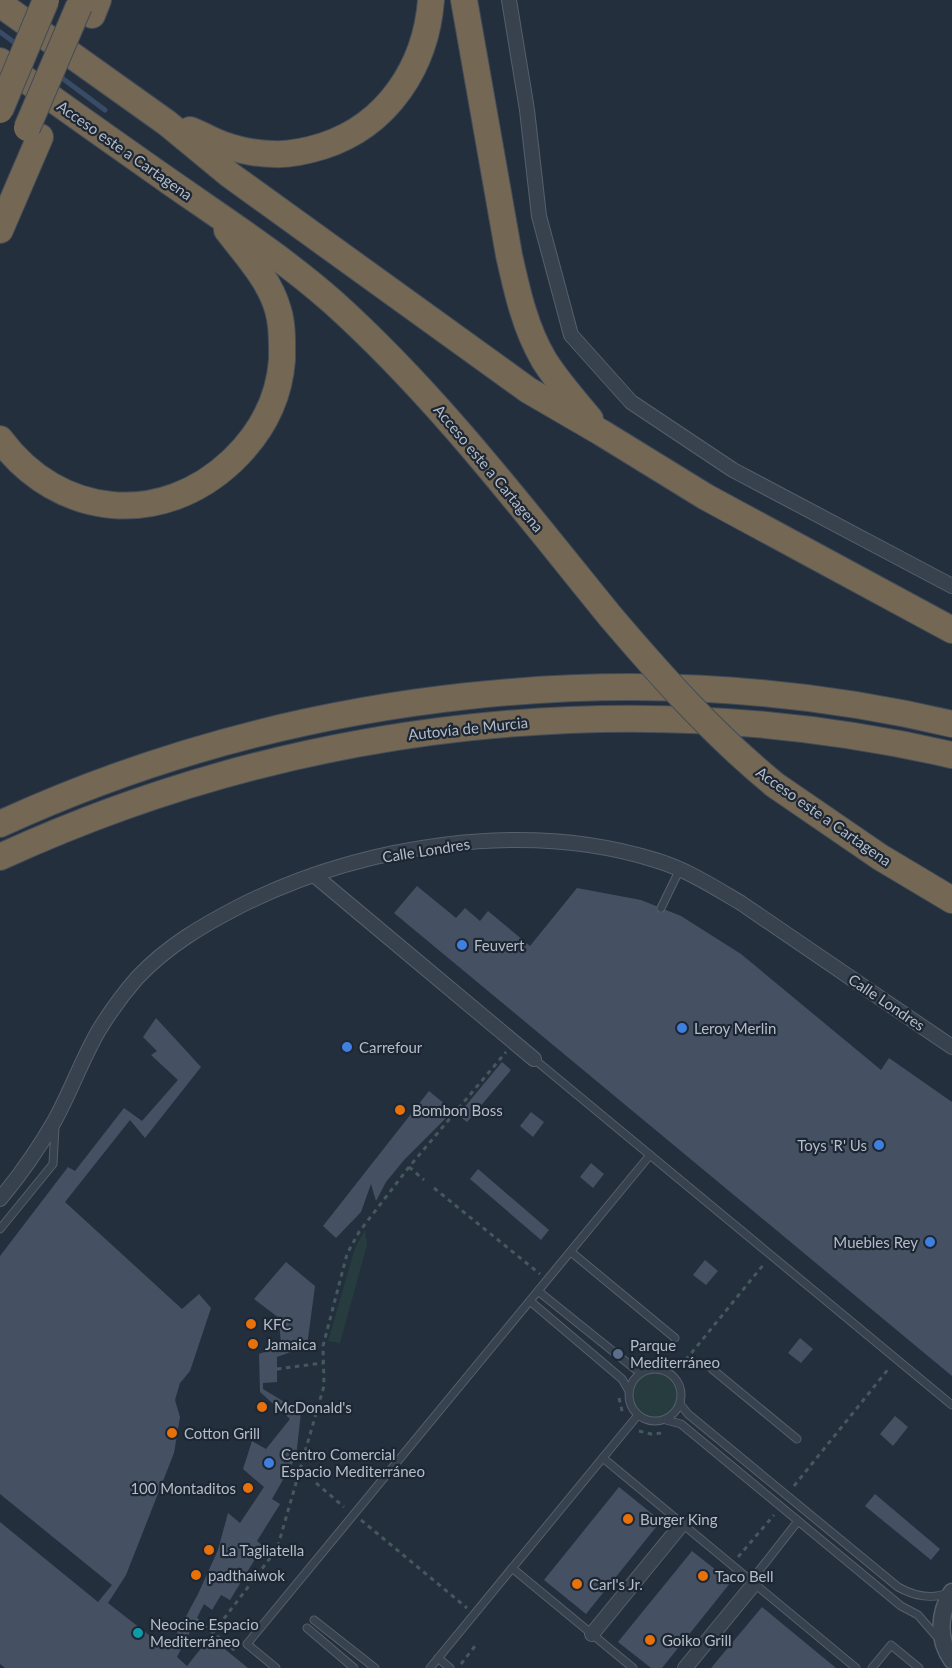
<svg xmlns="http://www.w3.org/2000/svg" width="952" height="1668" font-family="Lato,sans-serif">
<style>
.green{fill:#263c3f}
.lines{fill:none;stroke-linecap:round;stroke-linejoin:round}
.stream{stroke:#394c67;stroke-width:5}
.building{fill:#455162}
.service-casing{stroke:#565f6c;stroke-width:9}
.minor-casing{stroke:#565f6c;stroke-width:16}
.tertiary-casing{stroke:#565f6c;stroke-width:19}
.motorway-casing{stroke:#434c59;stroke-width:28}
.path{stroke:#44595c;stroke-width:3;stroke-dasharray:4.5 4.5;stroke-linecap:butt}
.service{stroke:#38414e;stroke-width:7}
.minor{stroke:#38414e;stroke-width:14}
.tertiary{stroke:#38414e;stroke-width:16}
.motorway{stroke:#746855;stroke-width:26}
.motorway-bridge-casing{stroke:#434c59;stroke-width:28;stroke-linecap:butt}
.motorway-bridge{stroke:#746855;stroke-width:26}
.shop-dot{fill:#3f7fe0;stroke:#1d2633;stroke-width:2}
.food-dot{fill:#e8710a;stroke:#1d2633;stroke-width:2}
.service-dot{fill:#5c6f8a;stroke:#1d2633;stroke-width:2}
.culture-dot{fill:#0f9aa8;stroke:#1d2633;stroke-width:2}
.labels{text-anchor:middle;dominant-baseline:central;stroke-width:4.5;stroke-linejoin:round;paint-order:stroke}
.street-label{font-size:15px;fill:#b4bcc9;stroke:#1d2633}
.poi-label{font-size:15px;fill:#b4bcc9;stroke:#1d2633;text-anchor:start}
</style>
<rect width="100%" height="100%" fill="#242f3e"/>
<g class="green">
<polygon points="365,1230 367,1245 340,1343 328,1341 355,1248"/>
<circle cx="655" cy="1395" r="26"/>
</g>
<g class="lines">
<g class="stream">
<polyline points="0,32 19,46"/>
<polyline points="58,75 105,110"/>
</g>
</g>
<g class="building">
<polygon points="417,886 456,918 465,908 480,921 488,911 530,946 577,888 641,900 681,916 741,954 881,1070 889,1058 952,1102 952,1376 394,913"/>
<polygon points="156,1018 201,1067 145,1138 130,1120 65,1202 182,1309 199,1294 211,1308 190,1371 180,1383 175,1400 180,1417 174,1453 126,1575 108,1603 168,1650 198,1594 218,1550 228,1513 240,1523 264,1487 243,1469 252,1441 266,1449 290,1419 260,1392 259,1354 281,1346 279,1318 254,1299 286,1262 315,1286 307,1346 277,1357 277,1382 263,1383 263,1389 301,1412 296,1457 272,1499 280,1504 257,1541 263,1546 230,1600 221,1595 212,1610 204,1604 177,1657 187,1666 210,1637 248,1668 5,1668 0,1664 0,1522 98,1602 112,1585 0,1494 0,1256 68,1167 75,1171 124,1108 142,1121 178,1080 151,1055 157,1051 143,1037"/>
<polygon points="502,1062 511,1070 467,1122 458,1115"/>
<polygon points="429,1091 453,1111 404,1160 386,1182 376,1201 371,1184 361,1212 336,1238 323,1226"/>
<polygon points="531,1112 544,1122 533,1137 520,1126"/>
<polygon points="591,1163 604,1174 593,1188 580,1177"/>
<polygon points="478,1169 549,1230 541,1240 470,1179"/>
<polygon points="705,1260 718,1271 706,1285 693,1275"/>
<polygon points="800,1338 813,1349 801,1363 788,1353"/>
<polygon points="895,1416 908,1427 893,1446 880,1434"/>
<polygon points="619,1487 661,1521 586,1614 544,1580"/>
<polygon points="875,1494 940,1549 931,1560 865,1506"/>
<polygon points="692,1551 731,1582 662,1668 651,1668 618,1642"/>
<polygon points="762,1607 836,1668 711,1668"/>
</g>
<g class="lines">
<g class="service-casing">
<g id="service">
<polyline points="661,908 680,869"/>
<polyline points="534,1059 952,1405"/>
<polyline points="0,1229 53,1164 55,1127"/>
<polyline points="571,1252 675,1338"/>
<polyline points="538,1291 635,1369 642,1372"/>
<polyline points="530,1301 622,1379 629,1391"/>
<circle cx="655" cy="1395" r="26"/>
<polyline points="712,1369 797,1439"/>
<path d="M680,1404L688,1414L898,1587C914,1596 933,1600 950,1592"/>
<polyline points="666,1420 681,1424 901,1606 918,1615 938,1638"/>
<polyline points="603,1458 856,1668"/>
<polyline points="512,1568 633,1668"/>
<polyline points="751,1581 798,1521"/>
<polyline points="314,1620 375,1668"/>
<polyline points="307,1628 354,1668"/>
<polyline points="438,1658 450,1668"/>
<polyline points="276,1668 247,1644 650,1155"/>
<polyline points="430,1668 638,1415"/>
<polyline points="872,1668 891,1645 919,1668"/>
</g>
</g>
<g class="minor-casing">
<g id="minor">
<polyline points="509,0 527,110 539,216 571,335 631,402 733,470 952,586"/>
<polyline points="314,875 534,1059"/>
<path d="M0,1199C21,1174 39,1148 55,1120C71,1091 82,1059 99,1030C110,1012 123,994 137,978C167,946 203,925 242,905C363,845 524,819 655,860C686,869 714,887 741,903L952,1047"/>
<polyline points="592,1634 682,1524"/>
<polyline points="685,1668 754,1584"/>
</g>
</g>
<g class="tertiary-casing">
<path id="tertiary" d="M952,1592C939,1613 937,1639 952,1660"/>
</g>
<g class="motorway-casing">
<g id="motorway">
<path d="M464,0L509,255C517,291 525,328 544,360C557,381 574,400 590,419"/>
<polyline points="0,4 167,123 230,175 528,390 602,433 706,497 952,630"/>
<polyline points="92,15 98,0"/>
<path d="M0,61C56,102 113,142 170,182C226,221 283,258 334,303C438,397 522,508 610,616"/>
<path d="M190,130C201,134 212,141 224,145C239,150 257,154 273,154C290,155 307,151 323,146C388,125 426,66 431,0"/>
<polyline points="0,230 40,137"/>
<path d="M0,439C59,519 162,528 233,460C262,432 279,400 282,360C282,344 283,326 278,310C270,280 246,255 227,230"/>
<polyline points="775,785 880,857 952,900"/>
<path d="M0,824C292,690 639,650 952,724"/>
<path d="M0,857C296,721 634,682 952,755"/>
</g>
</g>
<g class="path">
<polyline points="409,1167 424,1180"/>
<polyline points="434,1188 540,1274"/>
<polyline points="680,1367 764,1264"/>
<polyline points="277,1369 323,1363"/>
<polyline points="619,1398 623,1415"/>
<polyline points="639,1431 651,1434 664,1433"/>
<polyline points="316,1483 344,1507"/>
<polyline points="794,1486 890,1367"/>
<polyline points="361,1520 467,1608"/>
<polyline points="738,1557 774,1515"/>
<polyline points="196,1619 237,1652"/>
<polyline points="213,1633 277,1549 324,1386 323,1346 347,1254 359,1232 409,1167 506,1052"/>
<polyline points="461,1664 475,1646"/>
</g>
<use href="#service" class="service"/>
<use href="#minor" class="minor"/>
<use href="#tertiary" class="tertiary"/>
<use href="#motorway" class="motorway"/>
<g class="motorway-bridge-casing">
<g id="motorway-bridge">
<polyline points="0,110 46,0"/>
<polyline points="27,128 79,6"/>
<path d="M610,616C661,676 713,734 775,785"/>
</g>
</g>
<use href="#motorway-bridge" class="motorway-bridge"/>
</g>
<g class="shop-dot">
<circle cx="462" cy="945" r="6"/>
<circle cx="682" cy="1028" r="6"/>
<circle cx="347" cy="1047" r="6"/>
<circle cx="879" cy="1145" r="6"/>
<circle cx="930" cy="1242" r="6"/>
<circle cx="269" cy="1463" r="6"/>
</g>
<g class="food-dot">
<circle cx="400" cy="1110" r="6"/>
<circle cx="251" cy="1324" r="6"/>
<circle cx="253" cy="1344" r="6"/>
<circle cx="262" cy="1407" r="6"/>
<circle cx="172" cy="1433" r="6"/>
<circle cx="248" cy="1488" r="6"/>
<circle cx="628" cy="1519" r="6"/>
<circle cx="209" cy="1550" r="6"/>
<circle cx="196" cy="1575" r="6"/>
<circle cx="703" cy="1576" r="6"/>
<circle cx="577" cy="1584" r="6"/>
<circle cx="650" cy="1640" r="6"/>
</g>
<circle class="service-dot" cx="618" cy="1354" r="6"/>
<circle class="culture-dot" cx="138" cy="1633" r="6"/>
<g class="labels">
<g class="street-label">
<text transform="translate(125 150) rotate(35)">Acceso este a Cartagena</text>
<text transform="translate(489 468) rotate(50)">Acceso este a Cartagena</text>
<text transform="translate(468 728) rotate(-6)">Autovía de Murcia</text>
<text transform="translate(824 816) rotate(35)">Acceso este a Cartagena</text>
<text transform="translate(426 850) rotate(-9)">Calle Londres</text>
<text transform="translate(887 1002) rotate(34)">Calle Londres</text>
</g>
<g class="poi-label">
<text x="474" y="945">Feuvert</text>
<text x="694" y="1028">Leroy Merlin</text>
<text x="359" y="1047">Carrefour</text>
<text x="412" y="1110">Bombon Boss</text>
<text x="867" y="1145" text-anchor="end">Toys 'R' Us</text>
<text x="918" y="1242" text-anchor="end">Muebles Rey</text>
<text x="263" y="1324">KFC</text>
<text x="265" y="1344">Jamaica</text>
<text x="630" y="1345">Parque<tspan x="630" dy="17">Mediterráneo</tspan></text>
<text x="274" y="1407">McDonald's</text>
<text x="184" y="1433">Cotton Grill</text>
<text x="281" y="1454">Centro Comercial<tspan x="281" dy="17">Espacio Mediterráneo</tspan></text>
<text x="236" y="1488" text-anchor="end">100 Montaditos</text>
<text x="640" y="1519">Burger King</text>
<text x="221" y="1550">La Tagliatella</text>
<text x="208" y="1575">padthaiwok</text>
<text x="715" y="1576">Taco Bell</text>
<text x="589" y="1584">Carl's Jr.</text>
<text x="150" y="1624">Neocine Espacio<tspan x="150" dy="17">Mediterráneo</tspan></text>
<text x="662" y="1640">Goiko Grill</text>
</g>
</g>
</svg>
